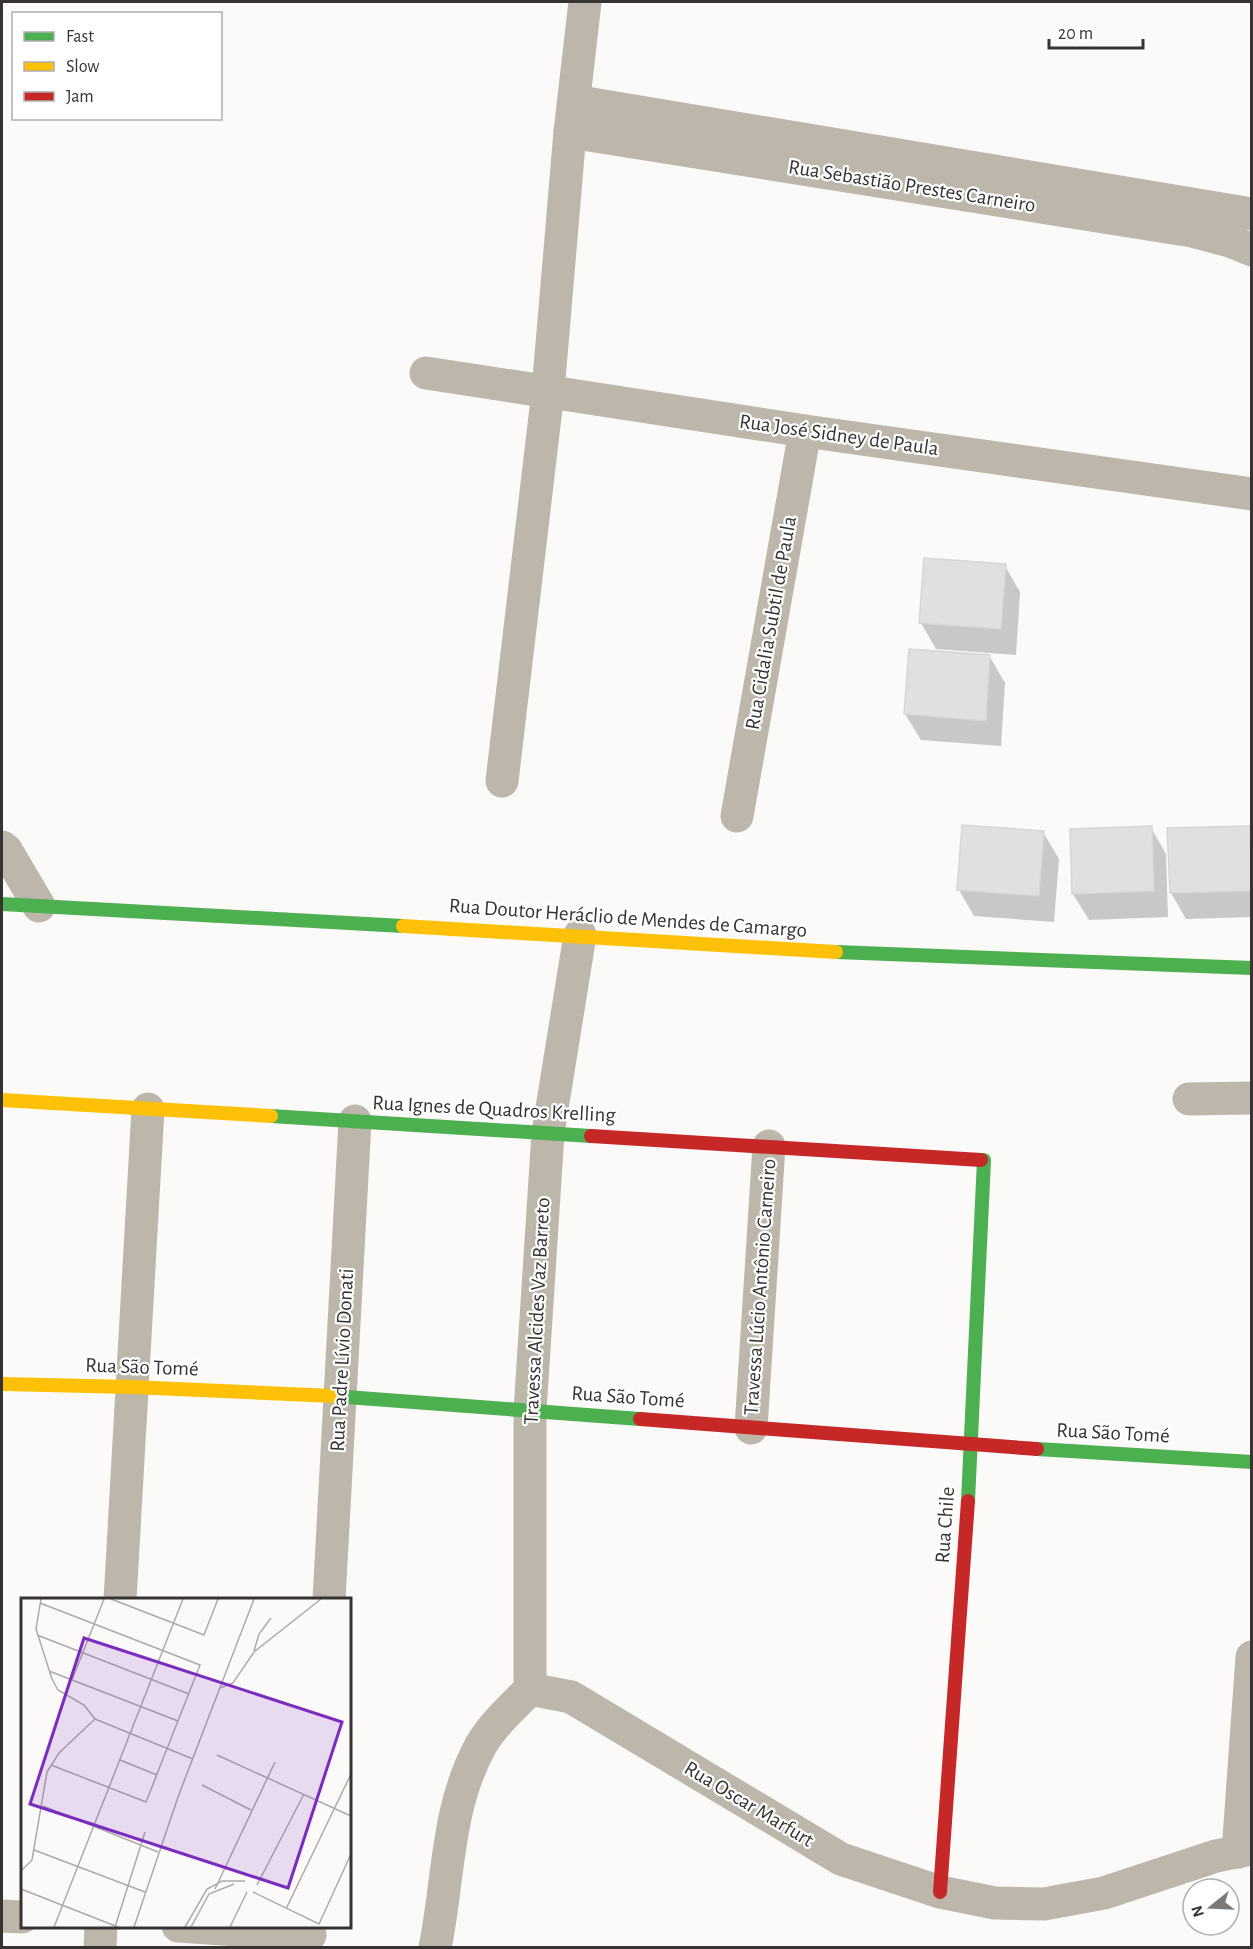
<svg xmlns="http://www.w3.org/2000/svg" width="1253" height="1949" font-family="'Alegreya Sans',sans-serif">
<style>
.shadow{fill:#0003}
.building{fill:#e2dfdf;stroke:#d8d5d5;stroke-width:1.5}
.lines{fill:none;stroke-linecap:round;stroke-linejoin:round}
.street{stroke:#bdb6aa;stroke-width:33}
.fast{stroke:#4caf50;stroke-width:14}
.slow{stroke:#ffc107;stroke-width:14}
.jam{stroke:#c62828;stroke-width:14}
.labels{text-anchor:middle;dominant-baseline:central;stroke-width:4.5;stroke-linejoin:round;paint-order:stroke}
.street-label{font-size:21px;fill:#373332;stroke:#fff}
.inset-road{fill:none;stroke:#adaaa9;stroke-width:1.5}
.view{fill:#7b2cbf;fill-opacity:0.15;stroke:#7b2cbf;stroke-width:3}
.inset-edge{fill:none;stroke:#373332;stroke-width:3}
</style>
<rect width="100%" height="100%" fill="#fcfaf8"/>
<g class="shadow">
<polygon points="1005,566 1020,592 1016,655 936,649 921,623"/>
<polygon points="990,657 1005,683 1001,746 921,740 905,714"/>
<polygon points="1249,827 1252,832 1252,917 1186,919 1171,893"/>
<polygon points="1151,828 1166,854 1168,917 1089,920 1073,894"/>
<polygon points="1043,832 1059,859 1054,922 974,916 959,890"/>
</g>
<g class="building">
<polygon points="924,558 1006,564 1001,629 919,623"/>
<polygon points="909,649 990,655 986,721 904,714"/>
<polygon points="962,825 1044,831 1039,896 957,890"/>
<polygon points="1152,826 1154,891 1072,894 1070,829"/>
<polygon points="1250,826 1252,891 1170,893 1167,828"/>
</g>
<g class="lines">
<g class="street">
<polyline points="574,101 1252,214"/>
<polyline points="570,132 1192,231 1230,241 1252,250"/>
<polyline points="426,373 805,431 1252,494"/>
<polyline points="502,781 548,391 570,132 585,2"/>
<polyline points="737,816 805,431"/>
<polyline points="2,847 6,850 39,906"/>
<polyline points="1189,1099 1252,1098"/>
<polyline points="751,1428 769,1146"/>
<polyline points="120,1600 148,1109"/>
<polyline points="329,1600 355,1121"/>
<polyline points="530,1689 530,1411 548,1133 580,935"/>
<polyline points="1238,1852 1252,1657"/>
<polyline points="2,1916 22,1917"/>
<polyline points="178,1926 310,1935"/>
<polyline points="100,1948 101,1926"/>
<path d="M435,1948C449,1879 446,1808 481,1745C493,1724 513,1707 530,1689L571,1697L841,1859L940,1892L995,1903L1044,1904L1104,1893L1216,1856L1252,1849"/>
</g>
<g class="fast">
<polyline points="2,904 403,926"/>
<polyline points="836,952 1252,968"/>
<polyline points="271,1116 591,1136"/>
<polyline points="333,1396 640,1419"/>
<polyline points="1037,1449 1252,1462"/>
<polyline points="968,1501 984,1160 981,1160"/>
</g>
<g class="slow">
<polyline points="403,926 836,952"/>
<polyline points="2,1100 271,1116"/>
<polyline points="2,1384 132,1387 333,1396"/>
</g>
<g class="jam">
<polyline points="591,1136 981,1160"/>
<polyline points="640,1419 1037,1449"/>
<polyline points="940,1892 968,1501"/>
</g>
</g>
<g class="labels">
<g class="street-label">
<text transform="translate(912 186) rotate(9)">Rua Sebastião Prestes Carneiro</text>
<text transform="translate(839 435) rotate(8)">Rua José Sidney de Paula</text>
<text transform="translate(771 623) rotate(-80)">Rua Cidalia Subtil de Paula</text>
<text transform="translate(628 918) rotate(4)">Rua Doutor Heráclio de Mendes de Camargo</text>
<text transform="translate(494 1109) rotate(3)">Rua Ignes de Quadros Krelling</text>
<text transform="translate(760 1287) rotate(-86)">Travessa Lúcio Antônio Carneiro</text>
<text transform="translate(537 1311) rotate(-87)">Travessa Alcides Vaz Barreto</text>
<text transform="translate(342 1360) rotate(-87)">Rua Padre Lívio Donati</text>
<text transform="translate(142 1367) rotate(2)">Rua São Tomé</text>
<text transform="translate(628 1397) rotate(4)">Rua São Tomé</text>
<text transform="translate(1113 1433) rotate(3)">Rua São Tomé</text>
<text transform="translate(945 1525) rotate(-86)">Rua Chile</text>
<text transform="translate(749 1804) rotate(31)">Rua Oscar Marfurt</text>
</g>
</g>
<g transform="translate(21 1598)">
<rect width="330" height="330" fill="#fcfaf8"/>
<path class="inset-road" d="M90,1L183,37L197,1M19,5L179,67L125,204L30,167M16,37L168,96M233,53L238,36L250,20M28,73L157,123M51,82L83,1M199,90L212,85L233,54L300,1M74,121L172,161M196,157L330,218M99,162L136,177M181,187L230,212M22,208L137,254M13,252L124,294M0,273L11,262L26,174L38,155L74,121L63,107L37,92L31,81L15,31L20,1M236,287L283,196M0,291L97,329M194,291L254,164M232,294L298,326L330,256M265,311L330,176M33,329L162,1M94,329L124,234M113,329L157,199L233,1M164,329L186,291L201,283H224M170,329L188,296L213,286M209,329L226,294"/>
<path class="view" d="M63,40L321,124L267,290L9,206Z"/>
<rect width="330" height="330" class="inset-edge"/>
</g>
<rect width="1253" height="1949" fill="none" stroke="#373332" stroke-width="6"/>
<rect x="12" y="12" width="210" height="108" fill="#ffffff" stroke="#afadad" stroke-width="1.5"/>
<rect x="24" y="32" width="30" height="9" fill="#4caf50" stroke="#afadad" stroke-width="1.5"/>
<text x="66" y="42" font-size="18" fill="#373332">Fast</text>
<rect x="24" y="62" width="30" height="9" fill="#ffc107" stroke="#afadad" stroke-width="1.5"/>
<text x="66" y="72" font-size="18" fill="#373332">Slow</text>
<rect x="24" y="92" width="30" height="9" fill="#c62828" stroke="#afadad" stroke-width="1.5"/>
<text x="66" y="102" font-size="18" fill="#373332">Jam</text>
<g transform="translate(1211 1907) rotate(252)"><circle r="28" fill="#ffffff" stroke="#afadad" stroke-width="1.5"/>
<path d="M0-4.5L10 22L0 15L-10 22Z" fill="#7c7977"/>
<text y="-9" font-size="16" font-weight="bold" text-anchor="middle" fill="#373332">N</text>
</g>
<path d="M1049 39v9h94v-9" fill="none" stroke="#373332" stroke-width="3"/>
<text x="1058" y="39" font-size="18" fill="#373332" stroke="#ffffff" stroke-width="4.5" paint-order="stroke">20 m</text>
</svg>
